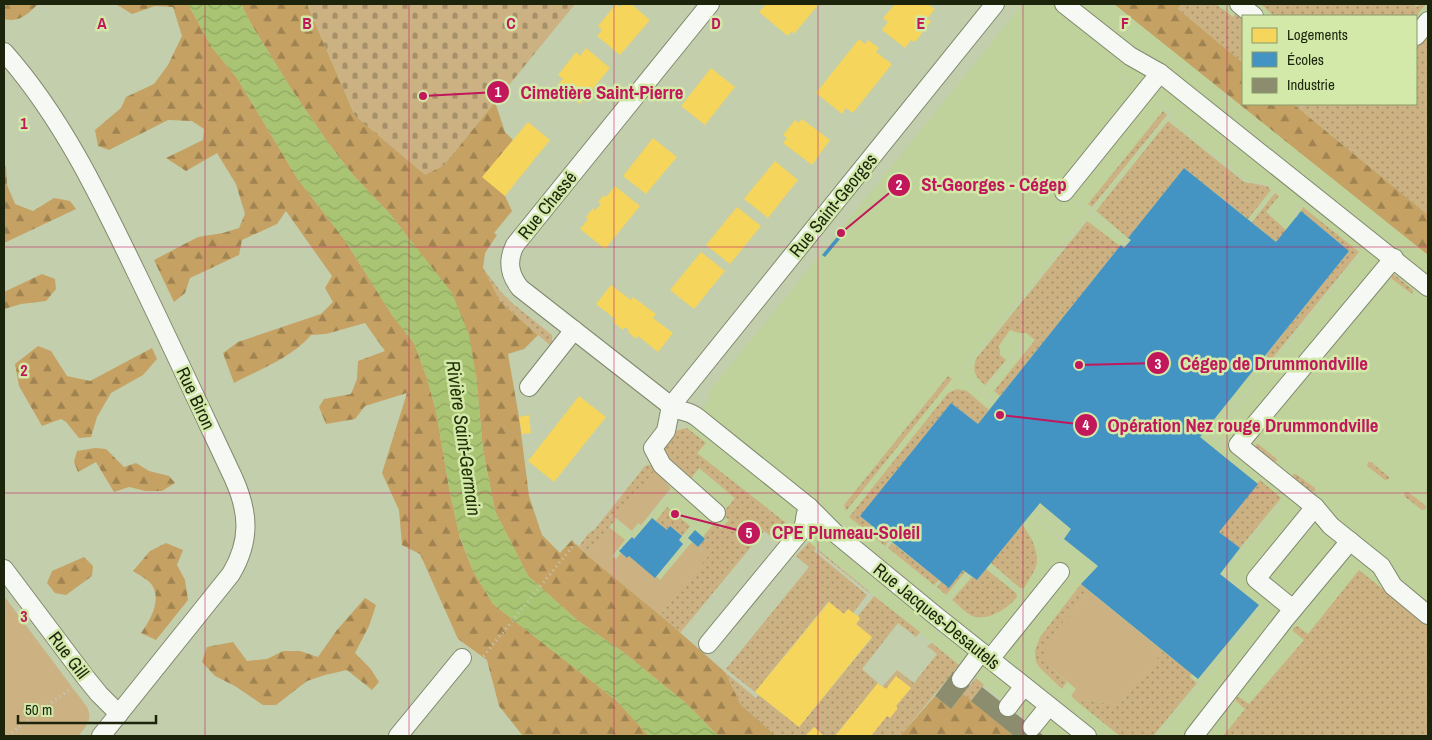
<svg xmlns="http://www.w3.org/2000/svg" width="1432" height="740" font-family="'Archivo Narrow',sans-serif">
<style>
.built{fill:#bfd29c;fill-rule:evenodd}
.grass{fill:url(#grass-dots)}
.forest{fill:url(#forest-firs)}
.cemetery{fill:url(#cemetery-stones)}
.park{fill:#ccb182}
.water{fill:url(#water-waves)}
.homes{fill:#f6d55c}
.schools{fill:#4393c3}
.industry{fill:#8c8c6e}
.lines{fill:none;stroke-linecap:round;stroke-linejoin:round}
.minor-casing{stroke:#80896e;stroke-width:20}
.path{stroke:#c5c8bf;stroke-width:3;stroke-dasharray:1 4;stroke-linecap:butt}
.minor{stroke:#f6f8f3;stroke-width:18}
.grid{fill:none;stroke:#c2185b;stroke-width:1;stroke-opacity:0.55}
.labels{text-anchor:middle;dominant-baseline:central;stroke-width:5;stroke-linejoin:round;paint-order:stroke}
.street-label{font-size:18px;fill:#1c240c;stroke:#d2e9aa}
.water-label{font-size:19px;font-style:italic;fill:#222e04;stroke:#d2e9aa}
.grid-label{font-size:16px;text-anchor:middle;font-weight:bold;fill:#c2185b;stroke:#d2e9aa;stroke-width:5;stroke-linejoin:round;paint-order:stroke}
.leader{fill:none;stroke:#c2185b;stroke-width:2}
.callout-dot{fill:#c2185b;stroke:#d2e9aa;stroke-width:2}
.mark-label{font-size:15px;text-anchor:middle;font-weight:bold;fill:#fff}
.callout-label{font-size:19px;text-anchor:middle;font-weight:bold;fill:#c2185b;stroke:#d2e9aa;stroke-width:5;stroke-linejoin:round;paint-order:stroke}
</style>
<defs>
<pattern id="grass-dots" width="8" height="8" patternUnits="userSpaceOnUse" patternTransform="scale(1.25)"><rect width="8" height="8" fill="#ccb182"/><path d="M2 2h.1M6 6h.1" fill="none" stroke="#a59069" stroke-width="1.8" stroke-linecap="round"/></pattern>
<pattern id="forest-firs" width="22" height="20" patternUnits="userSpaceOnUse" patternTransform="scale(1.25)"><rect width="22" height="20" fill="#c5a163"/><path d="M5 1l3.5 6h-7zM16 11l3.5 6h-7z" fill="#9f8350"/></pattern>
<pattern id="cemetery-stones" width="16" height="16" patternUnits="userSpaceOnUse" patternTransform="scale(1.25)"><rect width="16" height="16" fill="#ccb182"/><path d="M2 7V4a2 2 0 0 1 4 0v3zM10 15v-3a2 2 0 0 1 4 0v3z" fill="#a59069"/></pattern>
<pattern id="water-waves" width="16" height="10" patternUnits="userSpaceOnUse" patternTransform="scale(1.25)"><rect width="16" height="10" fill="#a9c473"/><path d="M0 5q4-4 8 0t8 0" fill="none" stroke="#91a862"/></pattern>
</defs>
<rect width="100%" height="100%" fill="#c2ceac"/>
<path class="built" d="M1023,4H1428V736H1047L755,499L660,615L581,548L674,431L687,428L709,400V392ZM1243,16H1416V104H1243Z"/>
<g class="grass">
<polygon points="1181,4 1216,4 1233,17 1236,13 1243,19 1243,63 1178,9"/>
<polygon points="1261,4 1413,4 1417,7 1420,4 1426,4 1416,16 1274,16"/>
<polygon points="1428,35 1428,215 1293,104 1416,104 1416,48"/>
<polygon points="1163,111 1167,115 1092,207 1088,204"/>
<polygon points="1168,121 1244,182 1267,186 1271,190 1248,219 1184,168 1128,238 1096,211"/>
<polygon points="1275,193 1279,196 1266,212 1286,230 1276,242 1252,222"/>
<polygon points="1303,207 1359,252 1271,360 1266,355 1349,251 1301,211"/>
<path d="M1087,221L1120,246L1000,396L994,391L1035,340L1026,333H1019L1010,330L998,347L1000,349V355L1006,360L985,385C975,377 972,371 976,359Z"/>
<polygon points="483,268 501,292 512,303 552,335 552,347 500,301"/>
<polygon points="1392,275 1395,275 1413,290 1412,294 1392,279"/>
<polygon points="948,376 952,379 846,511 844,505"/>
<polygon points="957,389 967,391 989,410 978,424 951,403 860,516 889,540 885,546 849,517 948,393"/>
<polygon points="687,428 706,443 697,453 790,526 777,541 764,531 680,633 660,615 708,556 698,547 705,539 703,537 714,523 721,529 729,520 722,514 735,498 699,468 689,481 665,456 664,442 674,431"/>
<polygon points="1256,444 1258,444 1277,459 1277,461 1272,462 1255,448"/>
<polygon points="1368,462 1371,462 1389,477 1389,479 1385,480 1367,466"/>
<polygon points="649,465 654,466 655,470 587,555 579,546 588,534 595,529 645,466"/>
<polygon points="1293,474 1296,474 1315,488 1315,491 1310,492 1292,478"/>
<polygon points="1260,480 1281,498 1240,548 1219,532"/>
<polygon points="1405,492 1408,492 1426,506 1426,509 1422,510 1404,496"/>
<polygon points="667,507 690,526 682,536 670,526 667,530 656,521"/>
<path d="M1022,525C1031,535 1040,553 1036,567C1033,574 1028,581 1024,588H1020L991,563Z"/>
<polygon points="809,542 816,548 814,551 867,595 853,613 848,609 844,614 828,602 755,692 726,669 809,567 796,556"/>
<polygon points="892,543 939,580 934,585 888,548"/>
<polygon points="820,551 870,592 869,593 819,552"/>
<path d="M986,569L1016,593L1017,597C1009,608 989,620 975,617C967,615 959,605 952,600L972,577L977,580Z"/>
<polygon points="963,570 965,572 946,595 937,587 941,582 949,588"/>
<polygon points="1359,570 1428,625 1428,736 1223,736 1245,709 1236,701 1236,698 1239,697 1249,704 1304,640 1293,631 1293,628 1297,626 1308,634"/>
<polygon points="1081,584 1089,591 1054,633 1048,665 1067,682 1062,689 1040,668 1036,662 1035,651 1040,637"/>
<polygon points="874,596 920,632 916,637 898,623 862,669 878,683 835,736 822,736 822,735 814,727 807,736 776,736 741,705 725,672 756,698 759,695 799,727 872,638 856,624 860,619 858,616"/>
<polygon points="932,643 959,665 900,736 871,736 887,716 890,718 896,706 911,688 896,676 886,689 882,687 897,670 914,683 937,654 927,646"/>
<polygon points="1163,651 1192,674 1190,677 1197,683 1153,736 1120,736 1080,704 1083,700 1119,705"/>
<polygon points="976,678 984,685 971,701 963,694"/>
</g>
<g class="forest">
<path d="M8,4H38C28,14 19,23 4,19V7Z"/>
<path d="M116,4H188L211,46L237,78L297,178L344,239L392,315L414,343L427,378L436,411L450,493L460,538L473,571L493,604L617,701L649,736H523L499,706L487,660L458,639L420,554L402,545L399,510L382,473L407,393L365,406L355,419L326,424L319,407L324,399L351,394L357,379L358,361L385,351L365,323L326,334L311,335C290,359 262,368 234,383L223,353L238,342L321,314L333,302L325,288L332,276L286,211L277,224L242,240L239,255L190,278L185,293L174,302L154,260L198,237L223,233L239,228L245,214L236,184L217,153L186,171L166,158L203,140L204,129L192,121L168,120L109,150L98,146L95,130L121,108L126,97L154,84L168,65L182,36L173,7L155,6L132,14Z"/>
<polygon points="241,4 307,4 355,116 443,166 495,102 505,132 513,140 483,177 505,196 512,211 494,233 497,235 485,253 483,268 500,301 538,335 524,349 508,354 519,417 529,496 542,535 560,553 572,540 587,555 660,615 725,672 741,705 776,736 718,736 688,705 623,652 577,620 528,576 495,511 483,450 476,375 419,252 390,214 353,175 326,140 290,87 251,24"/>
<polygon points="1114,4 1181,4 1178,9 1243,63 1243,104 1293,104 1428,215 1428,255"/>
<polygon points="6,166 7,185 15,204 33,211 54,198 70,201 76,209 4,243 4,167"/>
<polygon points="42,274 55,279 56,289 46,301 21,304 4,309 4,292"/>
<polygon points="38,346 51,351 67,376 90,381 152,348 157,359 143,375 111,393 97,417 91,437 79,438 66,422 61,419 42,426 19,386 15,364"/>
<polygon points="95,448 106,449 124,467 136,463 149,471 169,476 175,483 162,491 146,491 129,487 114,492 96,462 78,472 74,462 77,451"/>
<path d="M166,543L183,550L177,565L185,580L188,600L156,640L141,633C150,621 162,600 152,585C149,580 139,575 133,571L150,551Z"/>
<polygon points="84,557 93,566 92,576 66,595 55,593 47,583 52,571"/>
<polygon points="365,598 376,605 369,626 355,653 370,668 379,682 372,690 347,670 325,675 307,681 276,705 263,705 235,686 215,676 202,662 207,647 233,642 247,661 267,659 283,651 300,651 318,657 337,630"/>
<polygon points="963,694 1014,736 900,736 935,696 951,709"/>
</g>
<polygon class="cemetery" points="307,4 575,4 443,166 425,175 355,116"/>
<g class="park">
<polygon points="655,470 671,488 641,525 638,523 632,531 616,518"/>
<polygon points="609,527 625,540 612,556 616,559 621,553 627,558 629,556 655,577 656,576 660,580 692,542 708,556 660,615 587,555"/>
<polygon points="1089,591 1163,651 1119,705 1083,700 1080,704 1071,696 1076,689 1048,665 1045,656 1045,647 1054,633"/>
<path d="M4,596L87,707C93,719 86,727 78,736H4Z"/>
</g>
<polygon class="water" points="188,4 241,4 251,24 290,87 326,140 353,175 390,214 452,293 469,335 476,375 483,450 495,511 528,576 577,620 623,652 688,705 718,736 649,736 617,701 493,604 473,571 460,537 450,493 436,411 427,378 414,343 392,315 344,239 297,178 237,78 211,46"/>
<g class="homes">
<polygon points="616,4 620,7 623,4 631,4 650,20 620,55 597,36 602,30 598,26"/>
<polygon points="766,4 819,4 794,34 792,31 788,36 759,12"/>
<polygon points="895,4 928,4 935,9 927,19 931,21 923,32 915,42 911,40 905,48 882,30 888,22 883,18"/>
<polygon points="859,39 865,44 868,40 879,48 876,52 892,64 853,113 846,108 842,114 816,93"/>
<polygon points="586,48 610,68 580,104 557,85 563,79 558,75 576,52 580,56"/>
<polygon points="711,68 735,87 705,125 681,106"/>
<polygon points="802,119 830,140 812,165 783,143 787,138 783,135 795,120 799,123"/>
<polygon points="528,122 550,140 505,196 482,177"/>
<polygon points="653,138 677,157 646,194 623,176"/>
<polygon points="775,161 798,180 768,218 744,199"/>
<polygon points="615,186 640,206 605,249 580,229 588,219 586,217 593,208 595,211 601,204 598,202 604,195 606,197"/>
<polygon points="737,207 761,226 730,264 706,245"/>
<polygon points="701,252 725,271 694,309 670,290"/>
<polygon points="611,285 631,300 633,297 656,314 653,318 673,333 658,352 638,336 636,339 628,332 629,330 625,327 623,330 613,322 615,319 596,304"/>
<polygon points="579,396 606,417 554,482 528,461"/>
<polygon points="529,415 531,433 522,434 519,417"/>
<polygon points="829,602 844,614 848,609 858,616 860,619 856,624 872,637 799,727 755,692"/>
<polygon points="896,676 911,688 896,706 898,708 890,718 887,716 871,736 835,736 878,683 886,689"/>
<polygon points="814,727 823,735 805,736"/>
</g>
<g class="schools">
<polygon points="1184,168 1276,242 1301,211 1349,251 1200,437 1258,484 1219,532 1240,548 1220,574 1259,605 1198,679 1081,584 1098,566 1064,539 1071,529 1040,503 977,580 963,570 949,588 860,516 951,403 978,424 1120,246 1121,245 1124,248 1131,240 1128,238"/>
<polygon points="837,237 840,239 825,257 822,255"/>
<polygon points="652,518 667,530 670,526 682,536 679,540 683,544 655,578 629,556 627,558 619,551 632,537 634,539"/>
<polygon points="695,530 705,539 698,547 688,538"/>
</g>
<g class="industry">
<polygon points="953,672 970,685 951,709 935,696"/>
<polygon points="982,687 1044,736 1014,736 971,701"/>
</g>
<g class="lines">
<g class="minor-casing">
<g id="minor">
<path d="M710,4L515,245C507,261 509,274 520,288L671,406C680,413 687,409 698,418L809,507L835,533L936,616L1087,736"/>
<polyline points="1064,4 1130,56 1160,73 1428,287"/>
<polyline points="1239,4 1254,16"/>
<polyline points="1416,36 1428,21"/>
<path d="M4,52C61,116 99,195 136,272C169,340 201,409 233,477C249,512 251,540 231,574L101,736"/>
<polyline points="1064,192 1160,73"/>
<polyline points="1394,258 1238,445 1315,507 1331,526 1381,566 1393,586 1428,615"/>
<polyline points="529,387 574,330"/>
<polyline points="716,513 662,465 653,448 666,431 671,406 995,4"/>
<polyline points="4,569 86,678 99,694 119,714"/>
<polyline points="1293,609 1256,579 1315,507"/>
<path d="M708,644L801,531C807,523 803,515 809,507"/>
<polyline points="990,659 1060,572"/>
<polyline points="961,679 981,652"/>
<polyline points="1008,707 1024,686"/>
<polyline points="1032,727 1049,706"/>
<polyline points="398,736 462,658"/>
<polyline points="1194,736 1285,619 1350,541"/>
</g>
</g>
<g class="path">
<polyline points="923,32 938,45"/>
<polyline points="636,37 647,46"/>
<polyline points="892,64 899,55 918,70"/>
<polyline points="678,73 696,86"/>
<polyline points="1122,76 1131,83"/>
<polyline points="595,86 608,95"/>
<polyline points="1158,104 1171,114"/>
<polyline points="845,111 854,118 854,130"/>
<polyline points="1168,117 1245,180 1269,186"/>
<polyline points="623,141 639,155"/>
<polyline points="821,152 840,166"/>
<polyline points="535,158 548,169"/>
<polyline points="519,178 532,189"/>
<polyline points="581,192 599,206"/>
<polyline points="783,199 802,214"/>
<polyline points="1076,202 1128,244"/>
<polyline points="1297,216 1295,215 1299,205"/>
<polyline points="1250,220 1276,188"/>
<polyline points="746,245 764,260"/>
<polyline points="554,249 594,202"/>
<polyline points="710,289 729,304"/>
<polyline points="616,342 627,328"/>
<polyline points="567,391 577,399"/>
<polyline points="982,393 1022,346 1010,337"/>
<polyline points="1228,402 1236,408"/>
<polyline points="994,403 959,375 1176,107"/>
<polyline points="558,404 567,412"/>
<polyline points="553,411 561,419"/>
<polyline points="543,424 545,439"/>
<polyline points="544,426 550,433"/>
<polyline points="1222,446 1212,438 1360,254"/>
<polyline points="533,454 531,448 543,424"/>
<polyline points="602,510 632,533"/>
<polyline points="1035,510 1038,512 1041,509 1067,530 1061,537 1035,517 1038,512"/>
<polyline points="817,551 871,595 855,615"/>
<polyline points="882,551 890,541"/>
<polyline points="614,556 638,526 641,528 669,492"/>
<polyline points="1061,556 1061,537"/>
<polyline points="988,567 1021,593"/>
<polyline points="659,576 687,543 683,540 699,519"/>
<polyline points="1241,587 1223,573 1282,502"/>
<polyline points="931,591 940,581"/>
<polyline points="946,603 968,574"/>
<polyline points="717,657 725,671 756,696 758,694"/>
<polyline points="484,666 483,657 641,462"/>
<polyline points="880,685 883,675"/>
<polyline points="8,736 34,715 73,687"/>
<polyline points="1158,736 1262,605"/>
</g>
<use href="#minor" class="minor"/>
</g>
<path class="grid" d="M205,4V736M409,4V736M614,4V736M818,4V736M1023,4V736M1227,4V736M4,247H1428M4,493H1428"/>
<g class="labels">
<g class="street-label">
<text transform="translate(547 205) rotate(-51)">Rue Chassé</text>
<text transform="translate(833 205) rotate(-51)">Rue Saint-Georges</text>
<text transform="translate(196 398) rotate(65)">Rue Biron</text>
<text transform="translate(937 616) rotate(39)">Rue Jacques-Desautels</text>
<text transform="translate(69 655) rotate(53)">Rue Gill</text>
</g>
<g class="water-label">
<text transform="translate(464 438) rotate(82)">Rivière Saint-Germain</text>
</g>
</g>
<g class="grid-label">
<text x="102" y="29">A</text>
<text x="307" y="29">B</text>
<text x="511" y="29">C</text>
<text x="716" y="29">D</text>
<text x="921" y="29">E</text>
<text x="1125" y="29">F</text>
<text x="24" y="129">1</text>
<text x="24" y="376">2</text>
<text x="24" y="622">3</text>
</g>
<path class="leader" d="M423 96L498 92M841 233L899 185M1079 365L1158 363M1000 415L1086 425M675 514L749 533"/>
<g class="callout-dot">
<circle cx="423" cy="96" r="5"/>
<circle cx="841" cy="233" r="5"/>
<circle cx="1079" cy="365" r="5"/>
<circle cx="1000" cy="415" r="5"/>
<circle cx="675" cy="514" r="5"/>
<circle cx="498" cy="92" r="12"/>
<circle cx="899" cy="185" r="12"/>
<circle cx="1158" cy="363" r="12"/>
<circle cx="1086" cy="425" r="12"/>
<circle cx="749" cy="533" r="12"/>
</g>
<g class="mark-label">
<text x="498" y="97">1</text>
<text x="899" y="190">2</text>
<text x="1158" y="369">3</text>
<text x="1086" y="430">4</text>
<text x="749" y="538">5</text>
</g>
<g class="callout-label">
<text x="602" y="99">Cimetière Saint-Pierre</text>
<text x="994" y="191">St-Georges - Cégep</text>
<text x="1274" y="370">Cégep de Drummondville</text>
<text x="1243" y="432">Opération Nez rouge Drummondville</text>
<text x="846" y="539">CPE Plumeau-Soleil</text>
</g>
<rect width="1432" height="740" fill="none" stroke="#1c240c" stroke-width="10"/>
<rect x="1242" y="15" width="175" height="90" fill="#d2e9aa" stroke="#899a6b"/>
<rect x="1252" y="28" width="25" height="15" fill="#f6d55c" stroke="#899a6b"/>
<text x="1287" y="40" font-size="15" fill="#1c240c">Logements</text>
<rect x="1252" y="52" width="25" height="15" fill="#4393c3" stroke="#899a6b"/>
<text x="1287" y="65" font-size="15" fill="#1c240c">Écoles</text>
<rect x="1252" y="78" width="25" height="15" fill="#8c8c6e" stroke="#899a6b"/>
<text x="1287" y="90" font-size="15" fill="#1c240c">Industrie</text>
<path d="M18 715v8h138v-8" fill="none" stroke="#1c240c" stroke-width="2.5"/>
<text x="25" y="715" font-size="15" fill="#1c240c" stroke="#d2e9aa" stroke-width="4" paint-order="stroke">50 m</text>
</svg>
